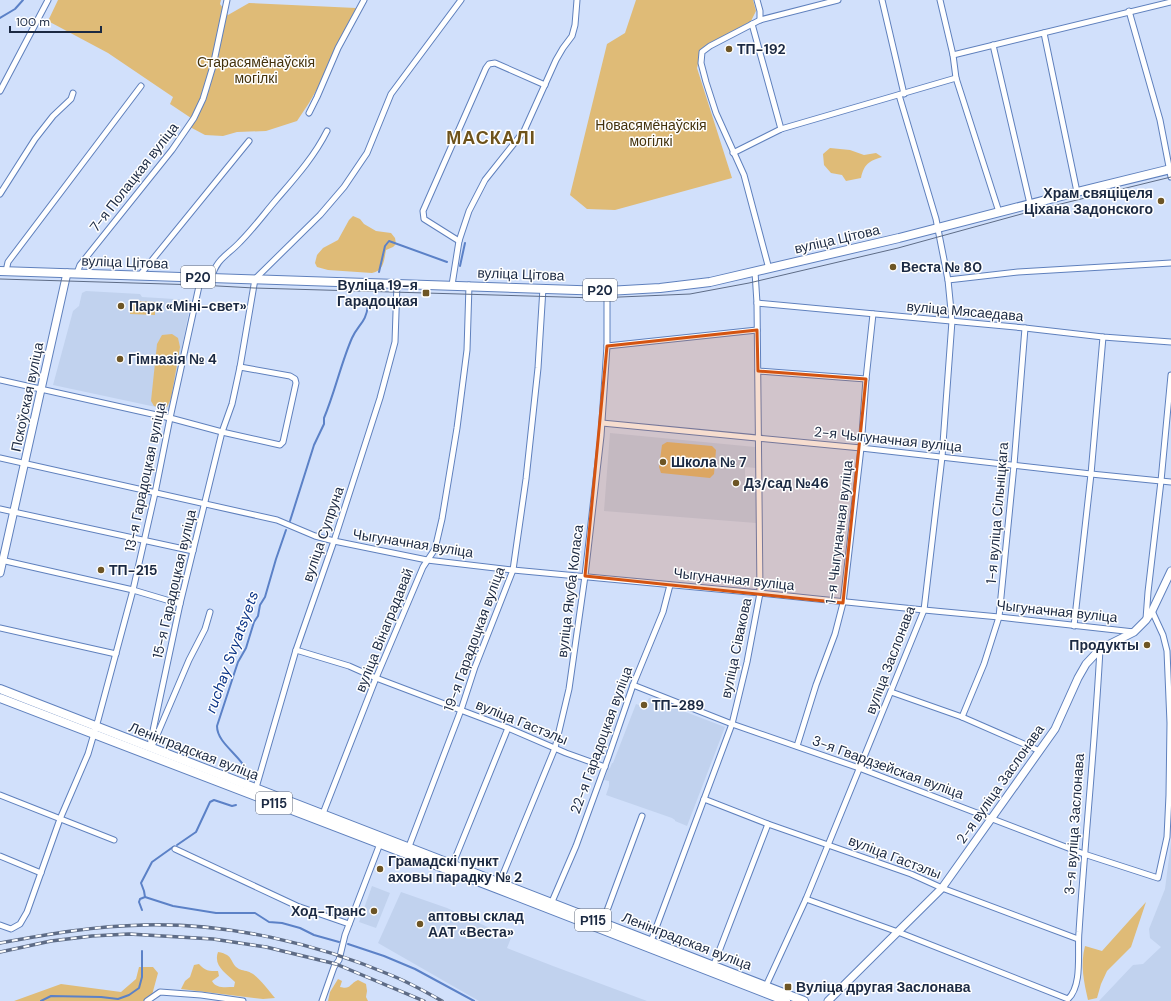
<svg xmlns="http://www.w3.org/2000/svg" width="1171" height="1001" font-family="'DM Sans',sans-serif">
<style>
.built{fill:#c1d2ee}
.green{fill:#dfbb77}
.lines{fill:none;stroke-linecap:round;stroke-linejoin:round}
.stream{stroke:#5b81c7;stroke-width:2}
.street-casing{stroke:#5f80bd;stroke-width:7}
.secondary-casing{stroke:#5f80bd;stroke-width:9}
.primary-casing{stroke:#5f80bd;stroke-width:10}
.street{stroke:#fff;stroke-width:5}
.secondary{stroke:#fff;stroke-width:7}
.primary{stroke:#fff;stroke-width:8}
.tram{stroke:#5e6c86;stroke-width:1}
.rail-casing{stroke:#5e6c86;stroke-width:3.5}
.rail{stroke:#fff;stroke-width:2;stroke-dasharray:6;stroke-linecap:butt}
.marked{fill:#d45411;fill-opacity:0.2;stroke:#d45411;stroke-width:3;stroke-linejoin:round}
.poi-dot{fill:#6d5525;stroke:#fff;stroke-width:1.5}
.labels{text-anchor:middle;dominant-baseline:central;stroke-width:3;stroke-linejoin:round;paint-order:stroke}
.shield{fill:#fff;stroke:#5f697b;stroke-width:1}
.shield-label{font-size:13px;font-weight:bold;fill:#1b2942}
.poi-label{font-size:14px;font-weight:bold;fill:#1b2942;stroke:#fff;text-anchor:start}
.park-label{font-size:14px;fill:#44320c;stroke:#fff}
.street-label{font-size:14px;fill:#1b2942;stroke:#fff}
.water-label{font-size:15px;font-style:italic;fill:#0c3587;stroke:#fff}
.district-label{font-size:18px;font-weight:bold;letter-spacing:1px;fill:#6e531b;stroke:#fff}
</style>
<rect width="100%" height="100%" fill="#d1e0fb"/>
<g class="built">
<polygon points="86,291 140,294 142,297 191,300 170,410 53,385 73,311 79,306 82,293"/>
<polygon points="610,433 755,447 756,468 745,467 745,479 756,479 756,523 604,511"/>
<polygon points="649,698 725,727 687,826 675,821 675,820 672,818 606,795 609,786 609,781 604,780 608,769 610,768 612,763 613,763 636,704 645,707"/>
<polygon points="1171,842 1171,1001 1099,1001 1133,965 1143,964 1161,947 1150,938 1149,929 1165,889"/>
<polygon points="372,886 390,893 376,928 359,922"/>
<polygon points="401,892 447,908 511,938 507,948 553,966 647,1001 479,1001 378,943"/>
</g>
<g class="green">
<polygon points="58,0 221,0 220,4 228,15 249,3 356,8 327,72 309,103 297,121 266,131 237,132 223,136 205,135 190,127 194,120 170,104 173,97 108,53 48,21"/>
<polygon points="636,0 753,0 756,11 751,21 702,48 697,68 732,178 615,210 587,209 570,195 607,44 625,33"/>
<path d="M830,148L850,150L864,155L876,153L882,157C869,161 864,164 861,178L846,181L842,175L831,173L824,165L823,154Z"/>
<path d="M353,216L360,219L364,224L376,231L391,233L395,238L396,244L393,247L386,250C384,260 384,271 372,273L328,270L317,267L315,263L317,255L323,248L338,240L349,220Z"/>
<polygon points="131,301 155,302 155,315 130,314"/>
<polygon points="172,334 178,338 180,347 171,399 167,407 161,408 154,406 151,401 157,344 162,335"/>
<polygon points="667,442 712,446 716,450 714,474 710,478 661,473 659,467 662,445"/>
<path d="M1146,902L1131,947L1107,971L1101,984L1097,998L1088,1000C1084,982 1080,965 1085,946L1102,951Z"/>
<path d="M218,952C235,955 229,963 239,969C242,971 247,970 251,973C258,976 269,991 275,998L263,999L181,989L185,981L190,977L194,965L199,964C205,971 209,971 218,971L219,976L212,981C216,989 226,987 234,987L235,982C226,973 213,966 218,952Z"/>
<polygon points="139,967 153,967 158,973 152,995 145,1001 14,1001 61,984 121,992 136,979"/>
<path d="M338,979L342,981L340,987C351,990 349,984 358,980L366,984L367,991L366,997L368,1001H328L330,992Z"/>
</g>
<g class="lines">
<g class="stream">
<polyline points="0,18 15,9 23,0"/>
<polyline points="460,266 465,243"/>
<polyline points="379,272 385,246 389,241 447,262"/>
<path d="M290,521L314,445L324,424V418C335,392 341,363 352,338C359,323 366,323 368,305"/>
<path d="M248,773C242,756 217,744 217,726L234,674L238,662L246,648L254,622L258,616L260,605L265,597L276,559L286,530"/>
<polyline points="177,845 196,832 210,802 214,800 232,806 236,805"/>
<polyline points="145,897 173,906 216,913 255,913 269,922 282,923 300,928 314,935 339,942"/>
<polyline points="142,910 139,902 140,899 145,897 144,891 141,883 152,862 173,847"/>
<polyline points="348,944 384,956 415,969 474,1001"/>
<polyline points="41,1001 51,996 101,997 118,999 129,995 139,988 142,977 142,951"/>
</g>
<g class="street-casing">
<g id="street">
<polyline points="757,0 760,11 760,20"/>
<polyline points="882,0 904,94"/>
<polyline points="940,0 953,55 956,78 999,212"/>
<polyline points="1129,11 1160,120 1171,177"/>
<polyline points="752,24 781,129"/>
<polyline points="1044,33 1077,192"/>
<polyline points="993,45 1030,204"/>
<polyline points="953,55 1171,2"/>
<polyline points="0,91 48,0"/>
<polyline points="309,113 317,97 338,48 364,0"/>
<polyline points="733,153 781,129 956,78"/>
<polyline points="0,194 35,139 53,116 71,99 73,93"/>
<polyline points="459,241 424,219 423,211 486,68 489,64 495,63 545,85"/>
<polyline points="769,269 744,175 716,113 706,82 701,63 702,52 710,46 760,20 838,0"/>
<polyline points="6,271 8,262 141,86"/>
<polyline points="77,273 80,265 172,150 194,118 203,99 213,66 227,0"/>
<polyline points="140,275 249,141"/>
<path d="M212,277C216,259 228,255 240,242C253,229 264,214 276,200C295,178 314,157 327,131"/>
<polyline points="948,280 1018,272 1171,263"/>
<polyline points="452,285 459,241 469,211 485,180 524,131 556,60 563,48 572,36 575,25 577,0"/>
<polyline points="757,303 1025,328 1103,337 1171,342"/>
<polyline points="607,346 757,330"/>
<polyline points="758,371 866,379"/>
<polyline points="0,380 170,418 222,432 280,445 283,442 296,383 295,379 290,376 240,367"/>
<polyline points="602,423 861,448 1091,474 1171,482"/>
<polyline points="0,458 277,520 315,536 334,541 427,560 513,570 760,593 924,610 999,617 1134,632"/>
<polyline points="0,509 193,551"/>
<polyline points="1,560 133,590 180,604"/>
<polyline points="1146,619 1148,592 1161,481 1171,375"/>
<polyline points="1074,626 1091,474 1103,337"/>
<polyline points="0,628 116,654"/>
<polyline points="296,650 349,666 376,678 508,728 566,753 605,767"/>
<polyline points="633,685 732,724 859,768 1084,854 1158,878 1167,837 1169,795 1170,723 1167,651 1163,635 1152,611"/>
<polyline points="891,692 962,717 1040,751"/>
<polyline points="962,717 984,664 999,617 1014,465 1025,328"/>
<polyline points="797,746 816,685 835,634 843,603 861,448 866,379 873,314"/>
<polyline points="150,748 151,740 180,604 222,432 232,404 240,367 255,279 320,215 344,187 367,153 391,94 461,0"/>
<polyline points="151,748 154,742 189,660 205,629 210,612"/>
<polyline points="255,791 296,650 334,541 380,398 395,342 397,283"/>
<polyline points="0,795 114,840"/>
<polyline points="704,799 768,824 911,874 942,888 1078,939"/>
<polyline points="322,816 376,678 423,567 435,549 442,519 457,428 467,350 469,285"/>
<polyline points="175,849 297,906 349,924"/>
<polyline points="408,849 461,710 475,667 513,570 526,479 538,368 543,288"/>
<polyline points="0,856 41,873"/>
<polyline points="452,866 508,728"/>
<polyline points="499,884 555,748 569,689 585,576 601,436 607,346 607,291"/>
<path d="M806,899L898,932L1068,999C1083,985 1077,951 1079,932C1085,838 1095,744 1100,649"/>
<polyline points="551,904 576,846 608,758 633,685 663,612 670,585"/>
<polyline points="602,924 642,816"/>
<polyline points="0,925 11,929 20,924 27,912 60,819 88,754 98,720 133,590 155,493 170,418 201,277"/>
<polyline points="650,944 732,724 747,662 760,593 757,303 755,272"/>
<polyline points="713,967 768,824"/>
<polyline points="765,988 806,899 924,610 942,457 952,321 948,280 936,219 899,95"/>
<polyline points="147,1001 160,992 201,995 243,1001"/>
<polyline points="322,1001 334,967 339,960 345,935 381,841"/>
</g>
</g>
<g class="secondary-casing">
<g id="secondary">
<polyline points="0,573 67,273"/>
<polyline points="828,1001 942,888 1055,729 1078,678 1086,664 1100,649 1134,632 1146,620 1152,611 1171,571"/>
</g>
</g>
<g class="primary-casing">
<g id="primary">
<polyline points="0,271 607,291 660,288 710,282 899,238 1077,192 1171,169"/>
<polyline points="0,689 804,1001"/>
<polyline points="0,698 498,889 786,1001"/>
</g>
</g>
<use href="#street" class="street"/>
<use href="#secondary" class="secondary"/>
<use href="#primary" class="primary"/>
<polyline class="tram" points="0,279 200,285 254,288 597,298 690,294 749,283 898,248 1036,210 1171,177"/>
<g class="rail-casing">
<g id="rail">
<path d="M0,943C48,934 95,926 144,925C228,923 316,943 393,976C410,983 426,992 442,1001"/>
<polyline points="0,952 51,941 92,936 129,934 213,939 266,947 336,964 424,1001"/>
</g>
</g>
<use href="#rail" class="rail"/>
</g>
<path class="marked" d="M757,330L758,371L866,379L843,603L585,576L607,346Z"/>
<g class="poi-dot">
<circle cx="729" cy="49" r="4"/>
<circle cx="1161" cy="201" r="4"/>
<circle cx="893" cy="267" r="4"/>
<rect x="422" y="289" width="8" height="8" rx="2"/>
<circle cx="121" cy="306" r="4"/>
<circle cx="120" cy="359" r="4"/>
<circle cx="663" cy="462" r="4"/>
<circle cx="736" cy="483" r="4"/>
<circle cx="101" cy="570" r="4"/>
<circle cx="1147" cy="645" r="4"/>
<circle cx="644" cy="705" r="4"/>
<circle cx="380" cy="869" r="4"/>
<circle cx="374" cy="911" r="4"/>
<circle cx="420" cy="924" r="4"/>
<rect x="784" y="983" width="8" height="8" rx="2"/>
</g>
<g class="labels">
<g class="shield">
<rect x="181" y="266" width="34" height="22" rx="3"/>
<rect x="583" y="279" width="34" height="22" rx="3"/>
<rect x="256" y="792" width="36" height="22" rx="3"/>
<rect x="575" y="909" width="36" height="22" rx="3"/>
</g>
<g class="shield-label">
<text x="198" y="277">Р20</text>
<text x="600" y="290">Р20</text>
<text x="274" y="803">Р115</text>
<text x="593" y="920">Р115</text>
</g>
<g class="poi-label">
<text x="737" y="49">ТП-192</text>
<text x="1153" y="193" text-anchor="end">Храм свяціцеля<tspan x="1153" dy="16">Ціхана Задонского</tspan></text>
<text x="901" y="267">Веста № 80</text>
<text x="418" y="285" text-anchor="end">Вуліца 19-я<tspan x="418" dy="16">Гарадоцкая</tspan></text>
<text x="129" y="306">Парк «Міні-свет»</text>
<text x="128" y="359">Гімназія № 4</text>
<text x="671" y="462">Школа № 7</text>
<text x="744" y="483">Дз/сад №46</text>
<text x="109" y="570">ТП-215</text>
<text x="1139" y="645" text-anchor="end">Продукты</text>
<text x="652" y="705">ТП-289</text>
<text x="388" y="861">Грамадскі пункт<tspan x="388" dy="16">аховы парадку № 2</tspan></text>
<text x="366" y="911" text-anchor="end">Ход-Транс</text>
<text x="428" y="916">аптовы склад<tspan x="428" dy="16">ААТ «Веста»</tspan></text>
<text x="796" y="987">Вуліца другая Заслонава</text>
</g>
<g class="park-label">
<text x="256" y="62">Старасямёнаўскія<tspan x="256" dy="16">могілкі</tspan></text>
<text x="651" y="125">Новасямёнаўскія<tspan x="651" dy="16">могілкі</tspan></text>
</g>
<g class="street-label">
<text transform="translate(134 177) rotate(-52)">7-я Полацкая вуліца</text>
<text transform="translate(837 239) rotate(-13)">вуліца Цітова</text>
<text transform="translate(125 262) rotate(2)">вуліца Цітова</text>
<text transform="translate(521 274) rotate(2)">вуліца Цітова</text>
<text transform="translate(965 311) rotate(5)">вуліца Мясаедава</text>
<text transform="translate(27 397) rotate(-78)">Пскоўская вуліца</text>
<text transform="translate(888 439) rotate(6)">2-я Чыгуначная вуліца</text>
<text transform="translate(145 477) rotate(-78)">13-я Гарадоцкая вуліца</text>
<text transform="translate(997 513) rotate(-85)">1-я вуліца Сільніцкага</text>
<text transform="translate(839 532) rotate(-83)">1-я Чыгуначная вуліца</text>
<text transform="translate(323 534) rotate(-71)">вуліца Супруна</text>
<text transform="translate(413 543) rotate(9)">Чыгуначная вуліца</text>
<text transform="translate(734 579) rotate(6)">Чыгуначная вуліца</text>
<text transform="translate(174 584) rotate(-77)">15-я Гарадоцкая вуліца</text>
<text transform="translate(570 591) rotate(-83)">вуліца Якуба Коласа</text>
<text transform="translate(1057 611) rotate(6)">Чыгуначная вуліца</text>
<text transform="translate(384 630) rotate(-68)">вуліца Вінаградавай</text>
<text transform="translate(474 639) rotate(-70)">19-я Гарадоцкая вуліца</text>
<text transform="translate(736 648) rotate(-78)">вуліца Сівакова</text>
<text transform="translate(890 660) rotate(-69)">вуліца Заслонава</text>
<text transform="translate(522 722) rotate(22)">вуліца Гастэлы</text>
<text transform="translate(601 740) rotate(-70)">22-я Гарадоцкая вуліца</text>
<text transform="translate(194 751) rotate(21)">Ленінградская вуліца</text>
<text transform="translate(888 767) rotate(20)">3-я Гвардзейская вуліца</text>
<text transform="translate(1000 784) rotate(-55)">2-я вуліца Заслонава</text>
<text transform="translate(1074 824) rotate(-86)">3-я вуліца Заслонава</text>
<text transform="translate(895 857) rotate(21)">вуліца Гастэлы</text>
<text transform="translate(687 941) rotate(21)">Ленінградская вуліца</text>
</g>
<g class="water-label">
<text transform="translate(232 652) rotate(-70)">ruchay Svyatsyets</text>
</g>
<g class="district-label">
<text x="491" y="138">МАСКАЛІ</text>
</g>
</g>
<path d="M10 26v6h91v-6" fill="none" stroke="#1b2942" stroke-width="2"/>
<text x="16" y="26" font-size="12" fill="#1b2942" stroke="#ffffff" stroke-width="3" paint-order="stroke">100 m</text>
</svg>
